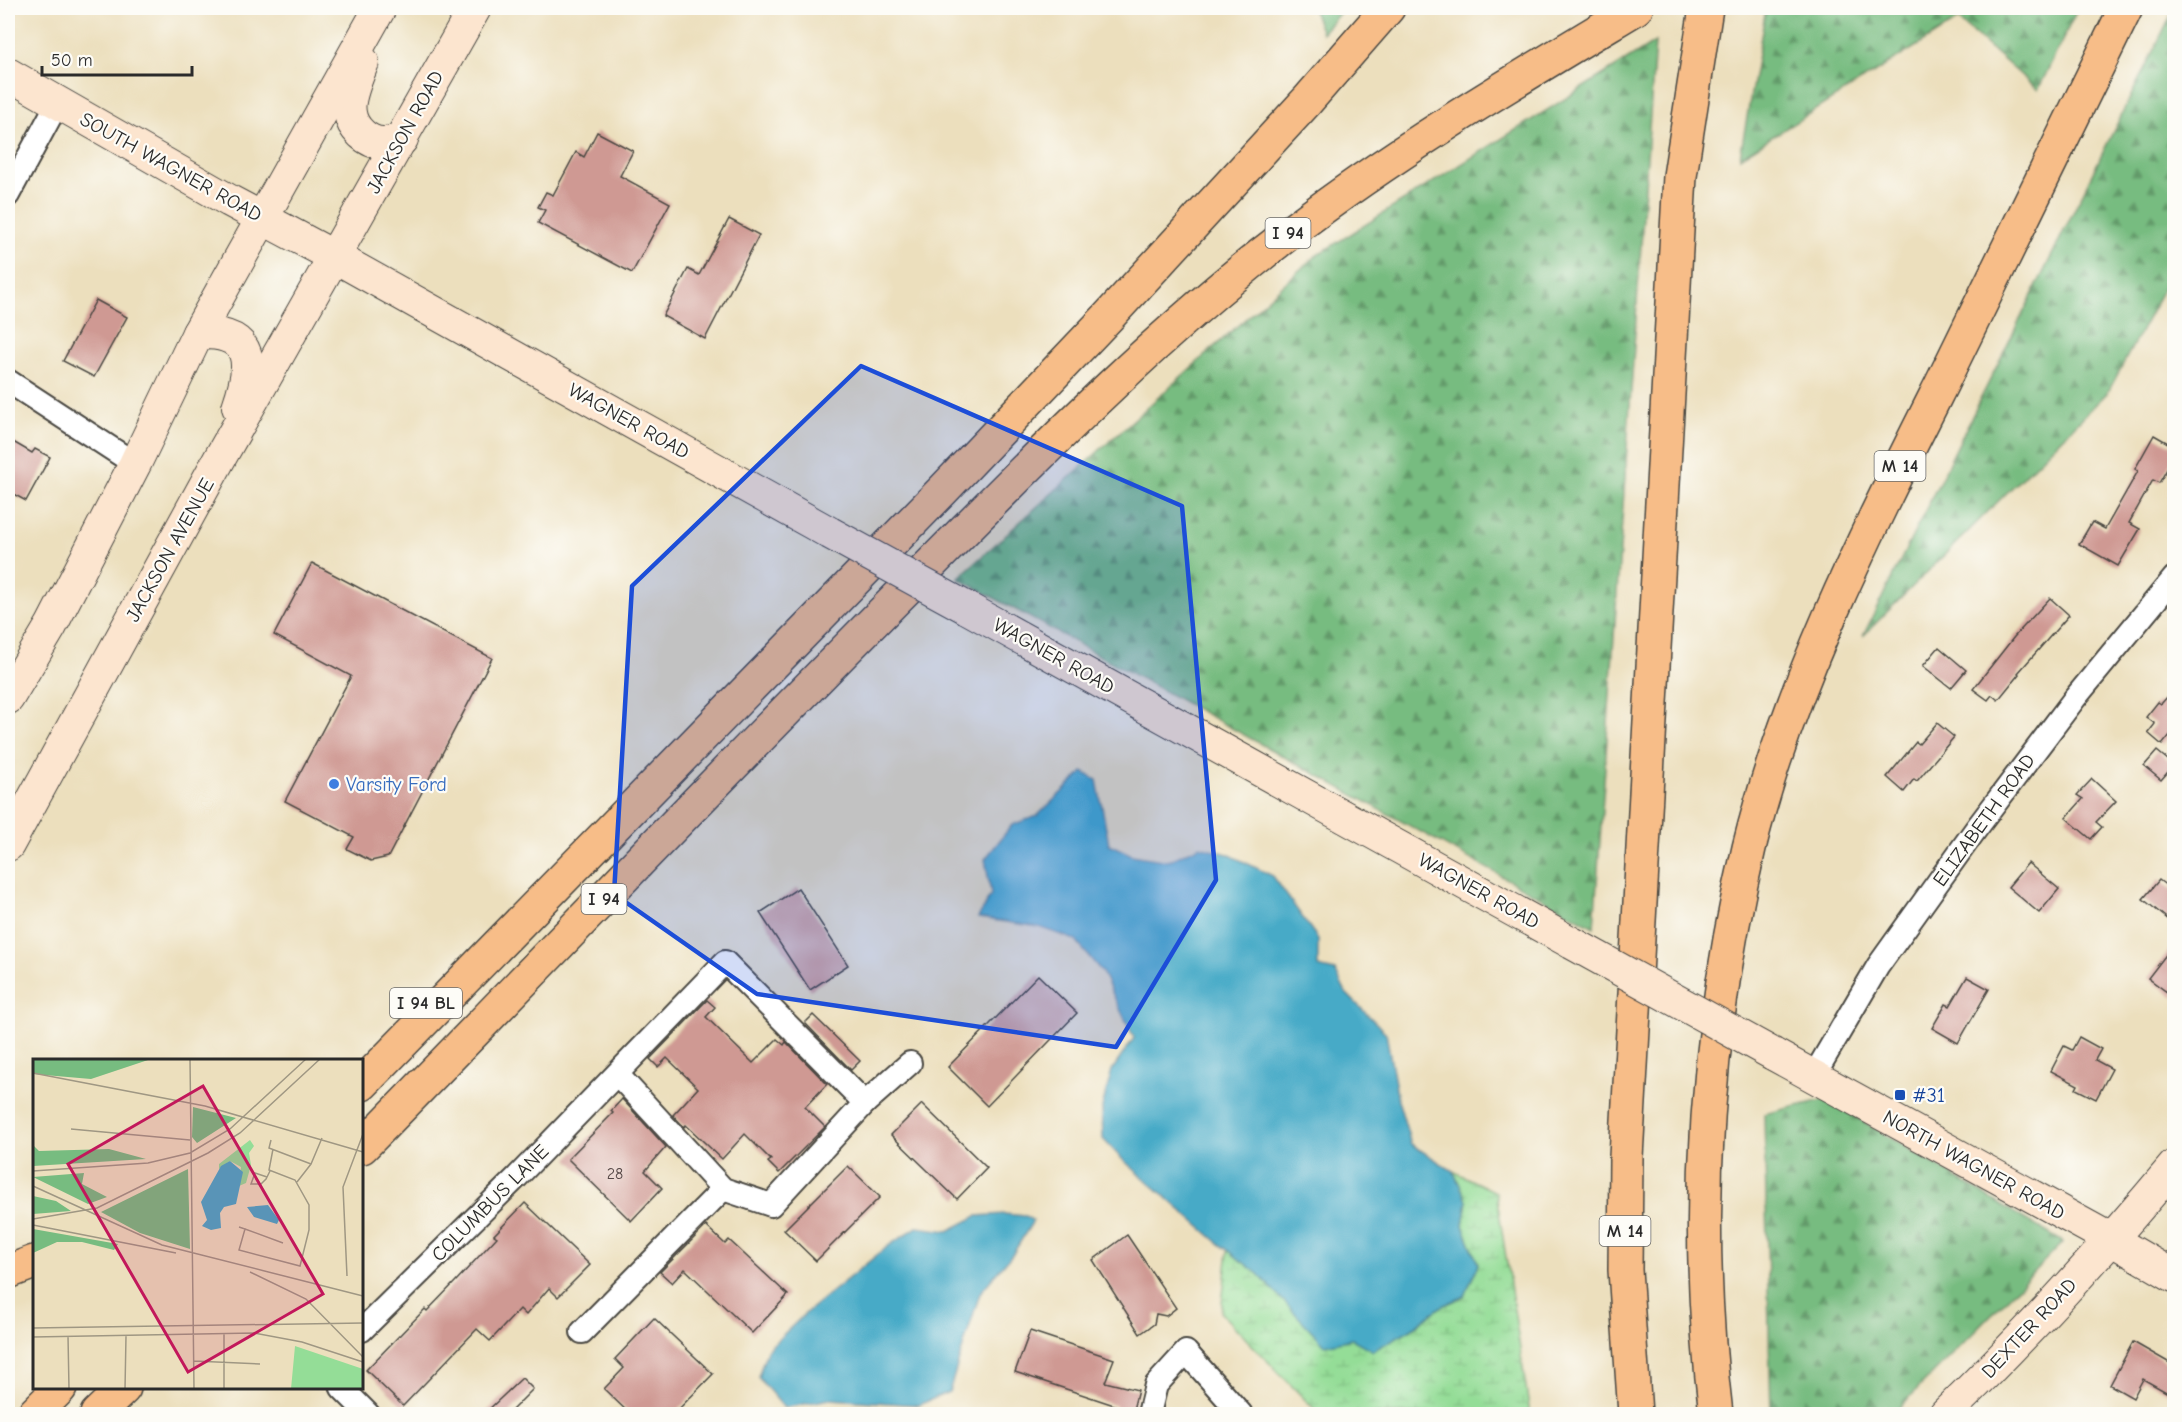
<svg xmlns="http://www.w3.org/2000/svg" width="2182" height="1422" font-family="'Comic Neue',sans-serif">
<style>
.forest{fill:url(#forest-firs);stroke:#517456;stroke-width:1.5}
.wetland{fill:url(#wetland-marsh);stroke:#608461;stroke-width:1.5}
.water{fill:#47aac7;stroke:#396a79;stroke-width:1.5}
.building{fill:#cf9993}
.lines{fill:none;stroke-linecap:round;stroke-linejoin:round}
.street-casing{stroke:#484641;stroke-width:26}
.secondary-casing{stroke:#484641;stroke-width:34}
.highway-casing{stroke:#484641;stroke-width:36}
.street{stroke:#fff;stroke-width:22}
.secondary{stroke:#fce5cf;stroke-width:32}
.highway{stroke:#f7bd88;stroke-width:33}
.secondary-bridge-casing{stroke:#484641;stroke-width:34;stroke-linecap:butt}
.secondary-bridge{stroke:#fce5cf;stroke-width:32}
.marked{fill:#1d4ed8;fill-opacity:0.2;stroke:#1d4ed8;stroke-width:4.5;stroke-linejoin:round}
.shop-dot{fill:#3f7fe0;stroke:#fdfcf7;stroke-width:2}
.transit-dot{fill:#1a4fb4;stroke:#fdfcf7;stroke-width:2}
.labels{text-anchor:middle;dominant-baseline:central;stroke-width:4.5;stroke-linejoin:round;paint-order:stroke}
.number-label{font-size:16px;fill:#544645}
.shield{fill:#fdfcf7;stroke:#6a6a68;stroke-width:1.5}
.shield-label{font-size:18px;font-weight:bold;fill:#2b2b2b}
.street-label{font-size:20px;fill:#2b2b2b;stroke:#fdfcf7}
.shop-label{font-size:20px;fill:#366cbe;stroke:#fdfcf7;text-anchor:start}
.transit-label{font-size:20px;fill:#164399;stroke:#fdfcf7;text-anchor:start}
.inset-road{fill:none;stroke:#9f9783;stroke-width:1.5}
.view{fill:#c2185b;fill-opacity:0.15;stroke:#c2185b;stroke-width:3}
.inset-edge{fill:none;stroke:#2b2b2b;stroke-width:3}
</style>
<defs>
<pattern id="forest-firs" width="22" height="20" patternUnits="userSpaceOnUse" patternTransform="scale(1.5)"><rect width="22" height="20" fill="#77bc80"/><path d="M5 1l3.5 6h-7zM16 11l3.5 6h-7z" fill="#629969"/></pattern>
<pattern id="wetland-marsh" width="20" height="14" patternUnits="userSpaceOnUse" patternTransform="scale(1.5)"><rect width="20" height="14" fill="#94dd97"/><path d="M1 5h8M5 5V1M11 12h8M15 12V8" fill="none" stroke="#80be82"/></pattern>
</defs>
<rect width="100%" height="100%" fill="#fdfcf7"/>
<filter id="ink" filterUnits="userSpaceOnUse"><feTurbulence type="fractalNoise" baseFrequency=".0167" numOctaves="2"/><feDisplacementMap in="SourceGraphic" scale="12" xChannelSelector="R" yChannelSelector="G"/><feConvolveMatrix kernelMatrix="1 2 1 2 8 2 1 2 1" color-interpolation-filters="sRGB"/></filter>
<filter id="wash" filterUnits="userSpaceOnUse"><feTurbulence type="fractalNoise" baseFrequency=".008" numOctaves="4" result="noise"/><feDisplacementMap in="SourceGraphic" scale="24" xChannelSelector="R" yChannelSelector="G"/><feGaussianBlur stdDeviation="1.35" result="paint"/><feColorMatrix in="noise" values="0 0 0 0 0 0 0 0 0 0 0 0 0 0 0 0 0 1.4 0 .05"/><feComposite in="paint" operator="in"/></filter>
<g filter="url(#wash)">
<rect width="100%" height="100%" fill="#ecdfbd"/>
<g class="forest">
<polygon points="1312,8 1344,8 1322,33"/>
<polygon points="1766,8 2078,8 2038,90 1958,20 1740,157"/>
<polygon points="2174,9 2174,269 2108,392 1863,636"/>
<polygon points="1655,42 1594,927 958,578 1314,257"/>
<polygon points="1826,1099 2063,1242 1893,1414 1771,1414 1764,1114"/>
</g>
<path class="wetland" d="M1453,1171L1496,1192L1530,1414H1319L1221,1313L1228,1250C1273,1287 1322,1321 1373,1350L1411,1329L1442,1306L1465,1296L1478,1264L1463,1225L1467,1200Z"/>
<g class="water">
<polygon points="1083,772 1097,780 1109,844 1132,855 1168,861 1200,846 1228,854 1273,876 1318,939 1318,967 1335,971 1346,993 1386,1033 1398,1100 1411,1144 1453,1171 1467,1200 1463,1225 1478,1264 1465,1296 1442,1306 1411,1329 1373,1351 1352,1339 1325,1345 1258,1274 1215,1240 1121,1158 1103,1139 1102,1107 1112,1070 1134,1038 1102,972 1075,940 1039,927 978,918 991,894 985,859 1012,825 1037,816"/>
<polygon points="1004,1214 1026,1216 1033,1221 1014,1252 980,1293 949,1392 919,1405 830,1399 784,1408 758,1377 767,1350 808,1311 888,1246 917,1227 948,1231 977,1216"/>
</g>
<g id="blocks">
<g class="building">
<polygon points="597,132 633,151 620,176 670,203 632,273 538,223 545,210 538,207 546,192 553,195 576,152 584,157"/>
<polygon points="729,219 759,235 705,339 663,316 688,269 699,275"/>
<polygon points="96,300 127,317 94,377 63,361"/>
<polygon points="2154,435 2175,447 2175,455 2159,483 2153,480 2129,523 2140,529 2118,566 2079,544 2092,522 2105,529 2138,471 2135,469"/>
<polygon points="8,439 32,453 35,449 50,457 26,501 8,491"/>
<polygon points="312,563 492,658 388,857 371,861 347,849 354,837 285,801 351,676 274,635"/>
<polygon points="2050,598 2069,615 2018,673 2019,674 1998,700 1992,695 1988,700 1973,689 2014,637"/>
<polygon points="1939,647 1966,670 1951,688 1923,666"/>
<polygon points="2175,688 2175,729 2162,745 2148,733 2155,724 2146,717 2158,702 2161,704"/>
<polygon points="1937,723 1954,737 1917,781 1914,779 1904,792 1887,777 1916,742 1919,744"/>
<polygon points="2157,751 2174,765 2161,780 2144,766"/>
<polygon points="2092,779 2116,801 2096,822 2102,827 2091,839 2066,818 2083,799 2077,795"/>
<polygon points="2028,863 2059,889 2039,913 2008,887"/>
<polygon points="2159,880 2175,892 2175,925 2143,899"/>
<polygon points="798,888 848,965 810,990 760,913"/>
<polygon points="2175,943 2175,998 2148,978"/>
<polygon points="1038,975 1077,1013 987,1106 948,1067"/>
<polygon points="1967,977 1989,989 1958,1043 1932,1028 1946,1004 1950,1006"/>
<polygon points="707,1000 715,1007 706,1017 753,1063 777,1039 784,1045 786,1042 827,1084 805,1107 825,1127 779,1173 768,1162 771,1160 745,1134 722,1159 686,1125 684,1127 673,1115 698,1088 667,1058 658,1067 650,1059"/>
<polygon points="813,1015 860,1061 851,1070 805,1023"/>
<polygon points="2079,1037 2101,1049 2095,1060 2112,1069 2096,1099 2076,1089 2078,1085 2051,1071 2064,1046 2072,1050"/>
<polygon points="622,1099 666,1147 645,1171 662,1188 631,1221 568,1159 613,1113 611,1111"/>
<polygon points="922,1104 987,1168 957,1199 891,1135"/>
<polygon points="848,1166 880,1197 816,1261 784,1230"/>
<polygon points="525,1203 590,1265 558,1297 549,1288 526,1315 520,1309 490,1341 477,1329 403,1406 366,1370 425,1309 427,1311 455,1282 497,1237 494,1235"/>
<polygon points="706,1226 725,1244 729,1240 788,1295 752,1333 685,1269 672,1283 660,1272"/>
<polygon points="1127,1235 1176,1308 1166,1316 1156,1314 1154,1324 1140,1334 1093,1260"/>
<polygon points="654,1318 713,1374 674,1414 630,1414 604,1389 624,1368 615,1359"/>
<polygon points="1030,1331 1114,1359 1105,1382 1138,1390 1132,1414 1115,1414 1117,1406 1015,1372"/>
<polygon points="2133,1342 2175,1366 2175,1397 2143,1379 2133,1398 2110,1385"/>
<polygon points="522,1378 533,1389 508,1414 484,1414"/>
</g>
</g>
</g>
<g filter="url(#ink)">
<use href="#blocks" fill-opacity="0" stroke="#484641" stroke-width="1.5"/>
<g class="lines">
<g class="street-casing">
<g id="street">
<polyline points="8,195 57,104"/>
<polyline points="8,381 135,464"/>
<polyline points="617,1074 723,1189 771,1205 865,1103"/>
<polyline points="1813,1077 1878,966 1976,829 2075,698 2174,578"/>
<polyline points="362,1330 517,1177 725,962 865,1103 910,1063"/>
<polyline points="582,1332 723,1189"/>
<polyline points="342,1388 368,1414"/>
<polyline points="1149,1414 1156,1385 1186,1352 1241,1414"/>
</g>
</g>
<g class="secondary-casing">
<g id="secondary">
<path d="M363,62C358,75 347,99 350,113C352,128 367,143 383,143C389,143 396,140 402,139"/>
<polyline points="8,74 230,201 335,257 830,533"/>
<path d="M198,333C255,331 253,364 238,407"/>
<polyline points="967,608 1572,943"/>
<polyline points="8,698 51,626 135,464 198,333 380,8"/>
<polyline points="8,845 221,456 475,8"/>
<polyline points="1773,1054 2112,1240 2174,1276"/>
<path d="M1945,1414C2026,1336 2102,1252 2174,1166"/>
</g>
</g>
<g class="highway-casing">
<g id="highway">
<polyline points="362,1084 944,489 1108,317 1307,101 1388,8"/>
<path d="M362,1147C547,958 729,766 916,579C1035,459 1154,336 1289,233C1399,149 1518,79 1636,8"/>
<polyline points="8,1272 34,1262"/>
<polyline points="34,1414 60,1388"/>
<polyline points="97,1414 124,1388"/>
<polyline points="1635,1414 1625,1270 1626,1157 1680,176 1706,8"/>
<path d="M1716,1414C1693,1225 1705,1034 1749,848C1789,685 1866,534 1941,385C2004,259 2065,133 2126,8"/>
</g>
</g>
<use href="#street" class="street"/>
<use href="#secondary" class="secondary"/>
<use href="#highway" class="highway"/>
<g class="secondary-bridge-casing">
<g id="secondary-bridge">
<polyline points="830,533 967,608"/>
<polyline points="1572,943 1773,1054"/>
</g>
</g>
<use href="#secondary-bridge" class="secondary-bridge"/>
</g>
</g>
<path class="marked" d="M861,366L1182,506L1216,880L1116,1047L757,994L614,894L632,586Z"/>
<circle class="shop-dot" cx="334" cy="784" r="6"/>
<rect class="transit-dot" x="1894" y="1089" width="12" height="12" rx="3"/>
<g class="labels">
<g class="number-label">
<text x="615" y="1174">28</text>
</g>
<g class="shield">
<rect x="1265.5" y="218" width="45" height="30" rx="4.5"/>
<rect x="1874.5" y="451" width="51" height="30" rx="4.5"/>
<rect x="581.5" y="884" width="45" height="30" rx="4.5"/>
<rect x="390" y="988" width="72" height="30" rx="4.5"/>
<rect x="1599.5" y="1216" width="51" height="30" rx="4.5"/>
</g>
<g class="shield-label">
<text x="1288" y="233">I 94</text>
<text x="1900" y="466">M 14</text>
<text x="604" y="899">I 94</text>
<text x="426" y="1003">I 94 BL</text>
<text x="1625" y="1231">M 14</text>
</g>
<g class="street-label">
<text transform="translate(405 132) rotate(-61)">JACKSON ROAD</text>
<text transform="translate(171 167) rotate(29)">SOUTH WAGNER ROAD</text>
<text transform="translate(629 421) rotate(29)">WAGNER ROAD</text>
<text transform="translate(170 550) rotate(-61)">JACKSON AVENUE</text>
<text transform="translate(1054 656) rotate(29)">WAGNER ROAD</text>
<text transform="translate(1984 820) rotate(-54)">ELIZABETH ROAD</text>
<text transform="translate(1479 891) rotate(29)">WAGNER ROAD</text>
<text transform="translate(1974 1165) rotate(29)">NORTH WAGNER ROAD</text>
<text transform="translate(490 1203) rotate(-45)">COLUMBUS LANE</text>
<text transform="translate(2029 1328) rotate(-47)">DEXTER ROAD</text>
</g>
<g class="shop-label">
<text x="346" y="784">Varsity Ford</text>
</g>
<g class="transit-label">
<text x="1912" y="1095">#31</text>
</g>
</g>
<g transform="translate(33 1059)">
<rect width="330" height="330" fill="#ecdfbd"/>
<path d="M0,0H118L58,20L0,15ZM160,48L203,59L164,84L159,78ZM0,86L6,92L76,90L113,100L0,107ZM155,110L157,190L107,174L68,153ZM51,114L49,125L74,138L55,145L0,118ZM0,137L23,142L38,152L0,155ZM0,170L85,185L81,191L49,183H24L0,194Z" fill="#77bc80"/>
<path d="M217,81L221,87L216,94L218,106L213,124L206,127L208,108L197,102L186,110V105Z" fill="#94dd97"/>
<path d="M262,287L330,310V330H258Z" fill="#94dd97"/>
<path d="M197,102L210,113L203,145L191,148L187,154L188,169L178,171L169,167L174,161L168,143L188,107ZM235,146L246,161L244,165L221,158L214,148Z" fill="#47aac7"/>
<path class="inset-road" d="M157,0L161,330M330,0V36M0,14L172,47L330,93M38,70L157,81M238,81L236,89L278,105M0,112L115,104L157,94L197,70L273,0M234,118L222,114L218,125H228L233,120L237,112M264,123L278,105L289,79M0,127L129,186L330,237M0,160L64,149L175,94L207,74L287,0M0,166L143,194M206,168L212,170L206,191L267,207L276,171V146L262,121L236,111L240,90M212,170L250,184M217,213L273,240L330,298M314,217L310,128L330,75M0,269L330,264M191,274V330M35,277L36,330M0,278L221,274L269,283L330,303M161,302L227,305M92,330L93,277"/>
<path class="view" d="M170,27L290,235L155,313L35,105Z"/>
<rect width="330" height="330" class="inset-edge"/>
</g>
<rect width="2182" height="1422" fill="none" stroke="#fdfcf7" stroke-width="30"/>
<path d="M42 66v9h150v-9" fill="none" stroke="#2b2b2b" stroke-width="3"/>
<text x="51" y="66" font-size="18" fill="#2b2b2b" stroke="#fdfcf7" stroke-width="4.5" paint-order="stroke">50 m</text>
</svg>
